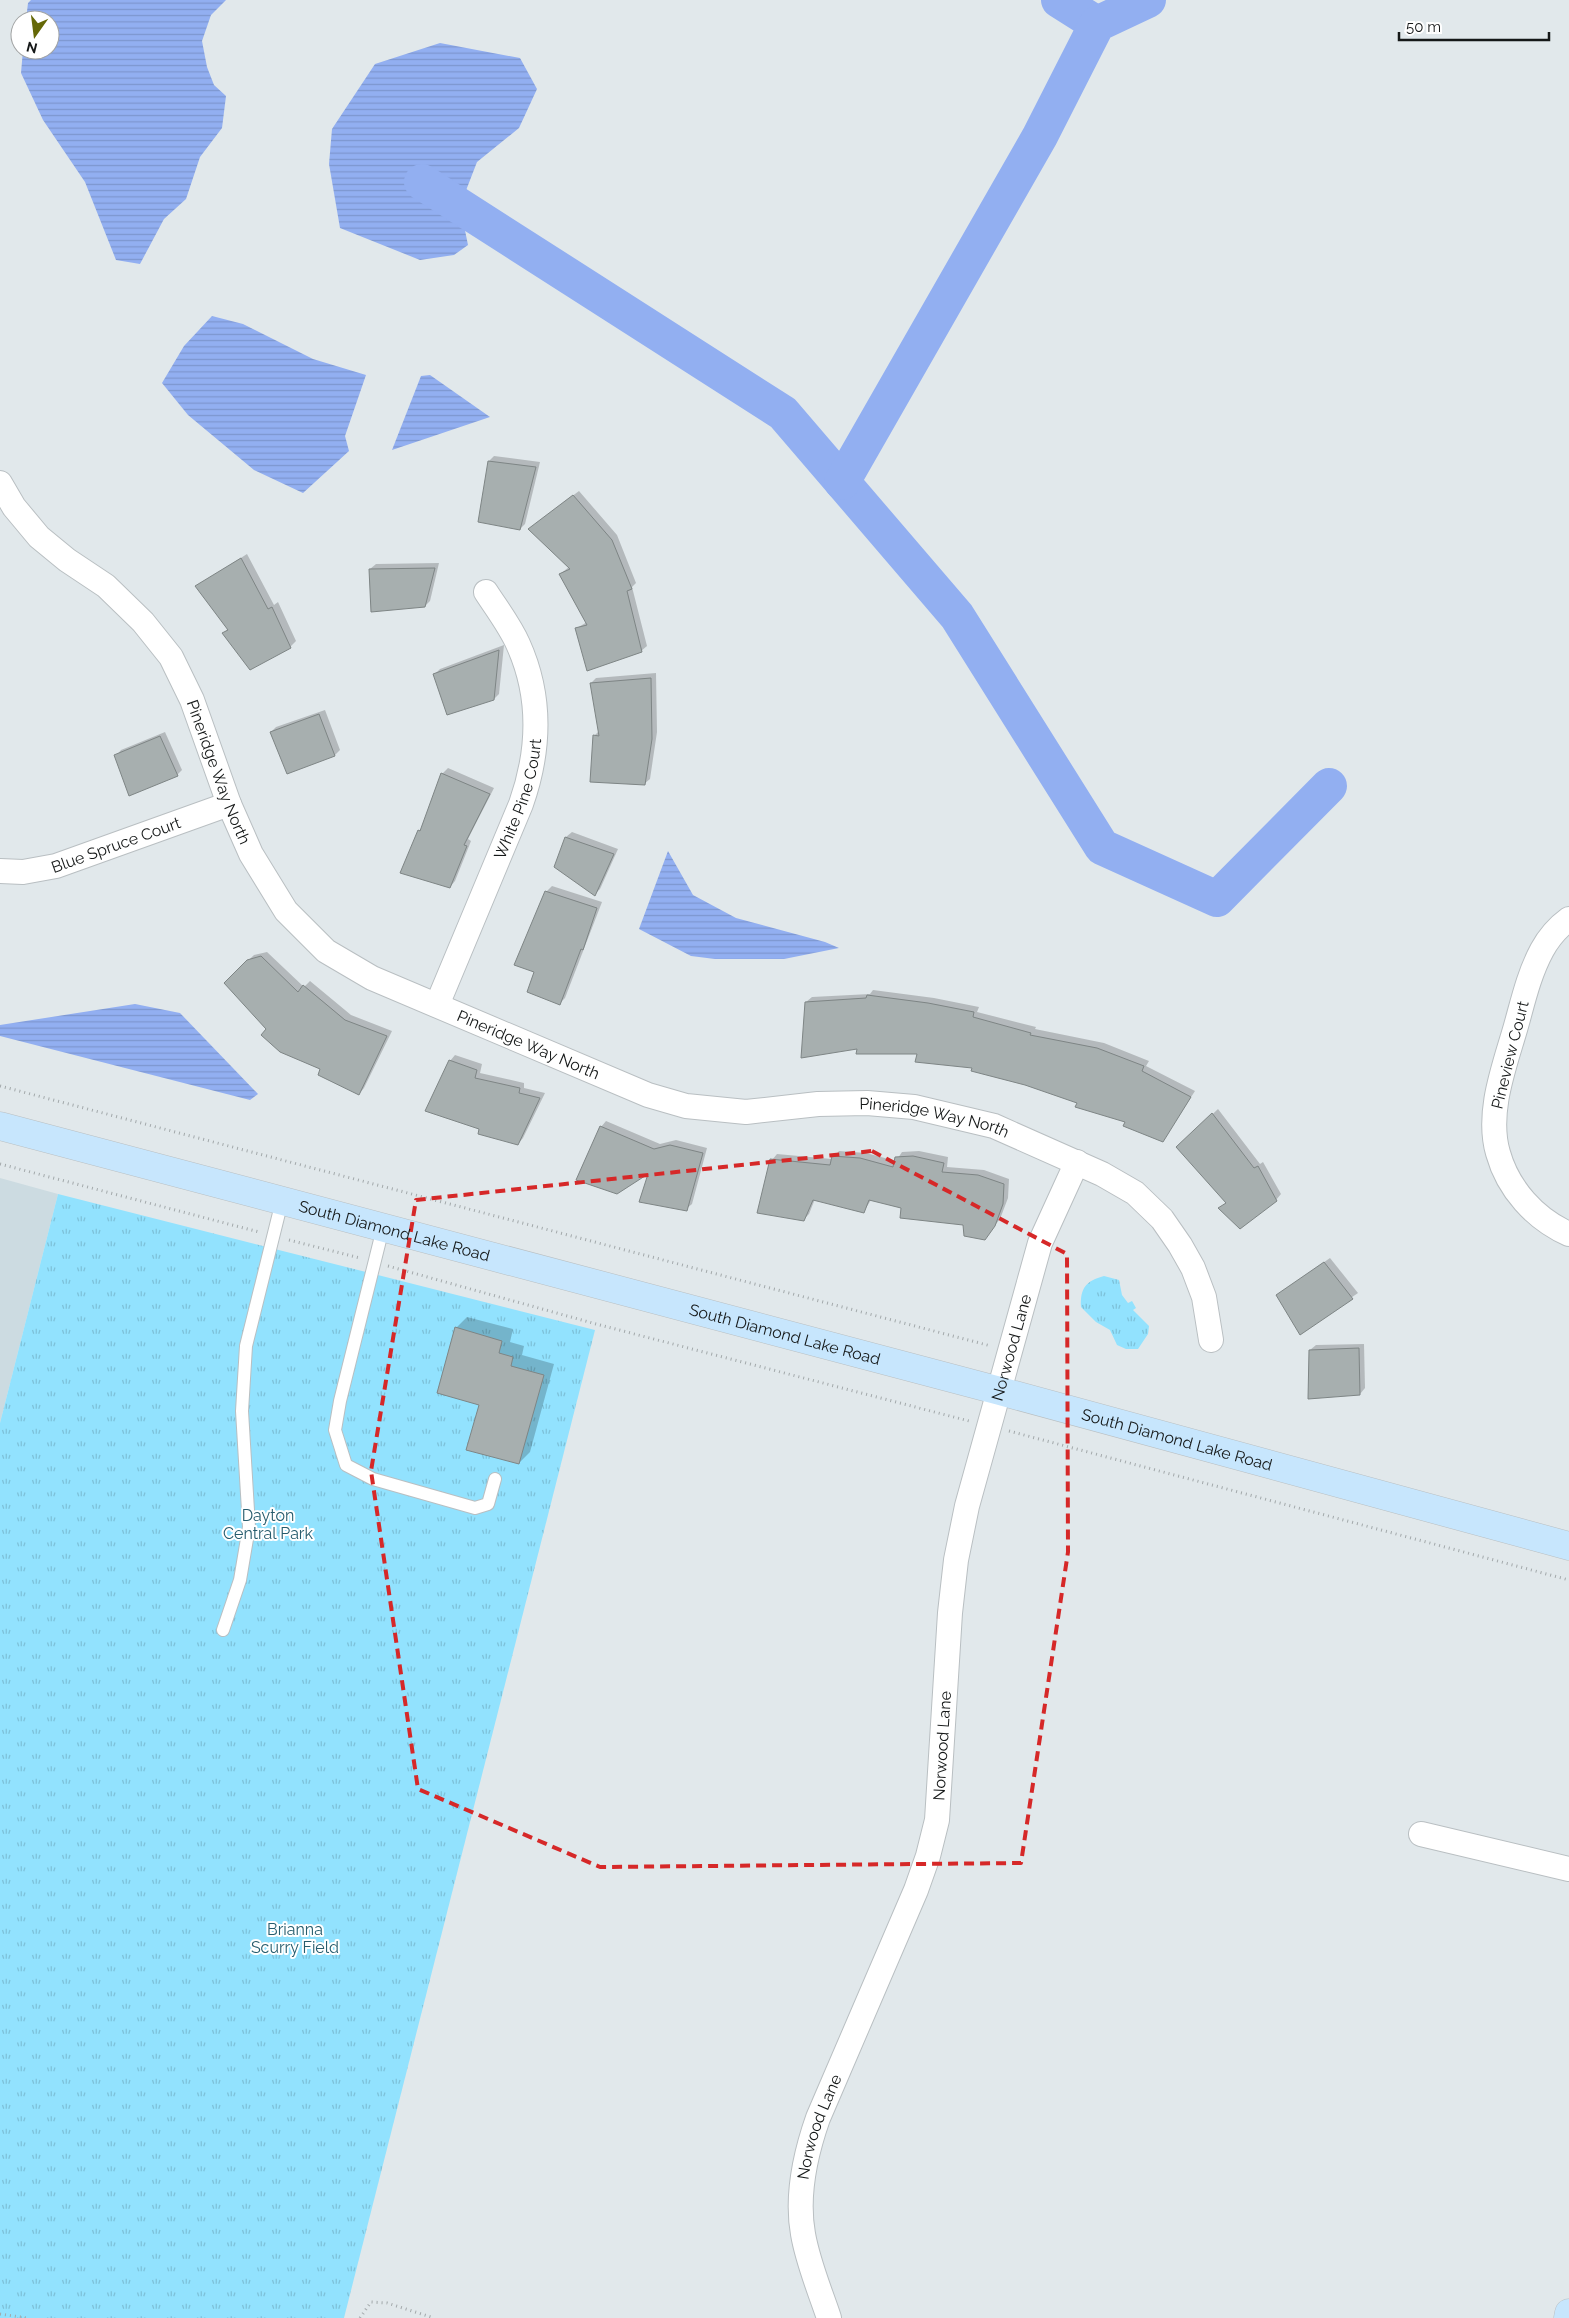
<svg xmlns="http://www.w3.org/2000/svg" width="1569" height="2318" font-family="Raleway,sans-serif">
<style>
.built{fill:#ccdbe1}
.park{fill:url(#park-tufts)}
.water{fill:url(#water-rules)}
.shadow{fill:#0003}
.lines{fill:none;stroke-linecap:round;stroke-linejoin:round}
.river{stroke:#92aff1;stroke-width:36}
.building{fill:#a7afaf;stroke:#7e8585}
.lane-casing{stroke:#b9bfc2;stroke-width:14}
.street-casing{stroke:#b9bfc2;stroke-width:26}
.secondary-casing{stroke:#b9bfc2;stroke-width:29}
.path{stroke:#a2a8aa;stroke-width:3;stroke-dasharray:1 4;stroke-linecap:butt}
.lane{stroke:#fff;stroke-width:12}
.street{stroke:#fff;stroke-width:24}
.secondary{stroke:#c7e6fd;stroke-width:28}
.marked{fill:none;stroke:#d62828;stroke-width:4;stroke-dasharray:10 6;stroke-linejoin:round}
.labels{text-anchor:middle;dominant-baseline:central;stroke-width:4;stroke-linejoin:round;paint-order:stroke}
.street-label{font-size:16px;fill:#151818;stroke:#fff}
.park-label{font-size:16px;fill:#265c6d;stroke:#fff}
</style>
<defs>
<pattern id="park-tufts" width="24" height="20" patternUnits="userSpaceOnUse" patternTransform="scale(1.25)"><rect width="24" height="20" fill="#92e2fe"/><path d="M3 7l-1-3M5 7V3M7 7l1-3M15 17l-1-3M17 17v-4M19 17l1-3" fill="none" stroke="#7dc1d9"/></pattern>
<pattern id="water-rules" width="6" height="5" patternUnits="userSpaceOnUse" patternTransform="scale(1.25)"><rect width="6" height="5" fill="#92aff1"/><path d="M0 2.5h6" fill="none" stroke="#7d96ce"/></pattern>
</defs>
<rect width="100%" height="100%" fill="#e1e8eb"/>
<polygon class="built" points="0,1178 58,1194 0,1423"/>
<g class="park">
<polygon points="58,1194 595,1330 344,2318 0,2318 0,1423"/>
<path d="M1104,1276L1119,1280L1122,1295L1128,1303L1132,1301L1136,1308L1133,1310L1149,1326L1148,1334L1138,1349H1126L1117,1345L1110,1330L1096,1322L1081,1307C1080,1288 1086,1281 1104,1276Z"/>
</g>
<g class="water">
<polygon points="31,0 226,0 211,15 202,41 207,67 214,85 226,96 222,128 200,157 186,199 164,219 140,264 116,260 85,182 43,120 21,73 23,50 50,50 50,20 26,20 28,3"/>
<polygon points="440,43 520,58 537,89 519,128 477,162 460,206 468,245 454,255 420,260 340,228 329,164 332,129 375,64"/>
<polygon points="212,316 243,324 313,359 366,375 345,436 349,451 303,493 254,470 188,415 162,383 184,346"/>
<polygon points="430,375 490,417 392,450 421,376"/>
<polygon points="668,851 693,895 736,918 825,942 839,948 784,959 715,959 691,956 639,929"/>
<polygon points="135,1004 180,1013 258,1094 250,1100 0,1036 0,1025"/>
</g>
<g class="shadow">
<polygon points="494,456 540,462 525,524 520,529 489,461"/>
<polygon points="579,491 617,535 636,583 632,587 647,646 641,651 577,628 587,622 560,574 569,567 535,524"/>
<polygon points="247,554 274,605 278,602 296,641 290,647 251,668 224,633 228,628 197,586"/>
<polygon points="439,563 430,601 425,606 370,569 376,564"/>
<polygon points="504,645 499,694 494,699 435,674 440,669"/>
<polygon points="656,673 657,732 650,779 644,784 594,736 599,731 591,683 596,678"/>
<polygon points="325,710 340,750 335,755 271,732 276,727"/>
<polygon points="165,732 182,770 177,775 116,756 121,750"/>
<polygon points="448,768 494,788 468,839 471,841 455,881 450,887 419,831 423,827 442,774"/>
<polygon points="572,832 618,849 600,889 595,894 556,866 566,837"/>
<polygon points="552,886 602,902 565,998 560,1003 546,892"/>
<polygon points="267,952 304,987 310,981 351,1015 392,1031 364,1088 359,1094 268,1029 225,983 254,955"/>
<polygon points="873,990 934,998 979,1007 977,1012 1036,1027 1035,1029 1104,1043 1149,1061 1146,1066 1195,1091 1163,1140 1127,1122 1078,1102 973,1067 919,1052 858,1047 806,1002 812,997 870,994"/>
<polygon points="455,1055 482,1064 480,1073 524,1083 524,1088 545,1093 523,1138 518,1144 481,1128 450,1061"/>
<polygon points="1218,1109 1260,1164 1263,1162 1281,1194 1276,1200 1220,1208 1227,1202 1178,1147"/>
<polygon points="606,1121 660,1144 676,1140 707,1148 692,1204 686,1209 601,1127"/>
<polygon points="839,1151 866,1153 896,1161 902,1152 919,1151 948,1157 947,1167 984,1170 1009,1179 1008,1198 1000,1219 984,1239 964,1224 871,1200 864,1211 815,1199 809,1214 803,1220 772,1160 777,1154 832,1159"/>
<polygon points="1330,1258 1358,1293 1300,1333 1277,1295"/>
<polygon points="467,1317 513,1329 510,1342 524,1346 522,1355 554,1364 530,1452 519,1463 480,1404 456,1328"/>
<polygon points="1364,1344 1365,1388 1360,1394 1310,1350 1316,1345"/>
</g>
<g class="lines">
<g class="river">
<polyline points="1059,0 1097,24"/>
<polyline points="422,182 783,413 957,616 1102,847 1217,899 1329,786"/>
<polyline points="842,482 1040,136 1097,24 1148,0"/>
</g>
</g>
<g class="building">
<polygon points="488,461 536,467 520,530 478,522"/>
<polygon points="573,495 612,540 632,589 627,591 642,652 587,671 575,628 587,625 559,574 570,569 528,529"/>
<polygon points="241,558 268,609 272,607 291,648 250,670 222,633 228,630 195,586"/>
<polygon points="435,568 425,607 371,612 369,569"/>
<polygon points="499,650 494,700 447,715 433,674"/>
<polygon points="651,678 652,739 645,785 590,782 593,735 599,736 590,683"/>
<polygon points="319,714 335,756 287,774 270,732"/>
<polygon points="160,736 178,776 129,796 114,755"/>
<polygon points="441,773 490,794 464,845 467,846 450,888 400,873 418,830 420,831"/>
<polygon points="565,837 614,854 595,896 554,867"/>
<polygon points="545,891 597,908 583,950 581,949 560,1005 527,992 534,972 514,965"/>
<polygon points="261,956 298,992 303,985 345,1020 387,1036 359,1095 318,1075 320,1069 280,1052 261,1035 266,1029 224,983 247,960"/>
<polygon points="867,995 928,1003 974,1012 973,1017 1031,1033 1030,1035 1097,1048 1144,1066 1142,1071 1191,1097 1163,1142 1123,1126 1125,1122 1075,1107 1077,1103 1025,1085 971,1071 972,1068 915,1062 917,1054 856,1054 857,1049 801,1058 805,1002 866,998"/>
<polygon points="449,1060 477,1070 475,1078 520,1088 519,1093 540,1098 518,1145 478,1134 479,1129 425,1111"/>
<polygon points="1212,1113 1254,1168 1258,1166 1277,1201 1240,1229 1218,1208 1226,1203 1176,1147"/>
<polygon points="600,1126 654,1149 670,1145 703,1153 687,1211 639,1202 648,1174 617,1194 576,1180"/>
<polygon points="832,1156 860,1158 893,1167 895,1157 913,1156 944,1163 942,1172 978,1175 1004,1184 1003,1204 995,1226 985,1240 964,1236 963,1225 900,1218 901,1208 869,1200 864,1213 813,1200 804,1221 757,1213 770,1159 830,1165"/>
<polygon points="1324,1262 1353,1299 1300,1335 1276,1295"/>
<polygon points="455,1327 502,1341 499,1353 513,1357 511,1366 544,1375 519,1464 466,1450 479,1405 437,1393"/>
<polygon points="1359,1348 1360,1395 1308,1399 1309,1350"/>
</g>
<g class="lines">
<g class="lane-casing">
<g id="lane">
<polyline points="383,1228 340,1401 335,1430 346,1465 373,1479 475,1508 488,1504 495,1479"/>
<polyline points="223,1630 240,1580 249,1527 242,1411 246,1346 282,1201"/>
</g>
</g>
<g class="street-casing">
<g id="street">
<path id="s1" d="M0,483L14,507L39,537L67,560L106,586L143,622L171,657L192,700L229,804L251,854L286,911L326,951L372,978L648,1095L686,1106L746,1112L818,1104L867,1103L914,1107L994,1126L1102,1174L1135,1193L1162,1219L1180,1245L1193,1268L1204,1297L1211,1340"/>
<path id="s2" d="M0,871L23,872L56,866L229,804"/>
<path d="M1569,919C1558,927 1548,939 1542,950C1529,974 1523,1001 1516,1026C1505,1065 1486,1112 1498,1153C1508,1189 1535,1219 1569,1234"/>
<path id="s3" d="M437,1005L521,804C540,750 542,697 518,644C510,626 497,609 486,592"/>
<polyline points="1421,1834 1569,1869"/>
<path id="s4" d="M829,2318C820,2291 808,2263 803,2234C796,2195 805,2155 818,2118L916,1890L928,1856L937,1820L950,1613L956,1560L967,1506L1040,1243L1077,1162"/>
</g>
</g>
<g class="secondary-casing">
<g id="secondary">
<path id="s5" d="M0,1126L1000,1391L1569,1546"/>
<polyline points="1568,2318 1569,2313"/>
</g>
</g>
<g class="path">
<polyline points="0,1086 991,1346"/>
<polyline points="0,1164 259,1232"/>
<polyline points="289,1240 360,1258"/>
<polyline points="388,1266 596,1324 969,1421"/>
<polyline points="1009,1431 1569,1580"/>
<polyline points="0,2314 27,2318"/>
<polyline points="360,2318 371,2302 387,2303 434,2318"/>
</g>
<use href="#lane" class="lane"/>
<use href="#street" class="street"/>
<use href="#secondary" class="secondary"/>
</g>
<path class="marked" d="M872,1151L1067,1254L1068,1552L1021,1863L600,1867L418,1789L371,1471L416,1200Z"/>
<g class="labels">
<g class="street-label">
<text stroke="none"><textPath href="#s1" startOffset="371">Pineridge Way North</textPath></text>
<text stroke="none"><textPath href="#s3" startOffset="222">White Pine Court</textPath></text>
<text stroke="none"><textPath href="#s2" startOffset="120">Blue Spruce Court</textPath></text>
<text stroke="none"><textPath href="#s1" startOffset="806">Pineridge Way North</textPath></text>
<text transform="translate(1510 1055) rotate(-76)">Pineview Court</text>
<text stroke="none"><textPath href="#s1" startOffset="1226">Pineridge Way North</textPath></text>
<text stroke="none"><textPath href="#s5" startOffset="408">South Diamond Lake Road</textPath></text>
<text stroke="none"><textPath href="#s5" startOffset="812">South Diamond Lake Road</textPath></text>
<text stroke="none"><textPath href="#s4" startOffset="1008">Norwood Lane</textPath></text>
<text stroke="none"><textPath href="#s5" startOffset="1218">South Diamond Lake Road</textPath></text>
<text stroke="none"><textPath href="#s4" startOffset="602">Norwood Lane</textPath></text>
<text stroke="none"><textPath href="#s4" startOffset="198">Norwood Lane</textPath></text>
</g>
<g class="park-label">
<text x="268" y="1515">Dayton<tspan x="268" dy="18">Central Park</tspan></text>
<text x="295" y="1929">Brianna<tspan x="295" dy="18">Scurry Field</tspan></text>
</g>
</g>
<g transform="translate(35 35) rotate(194)"><circle r="24" fill="#ffffff" stroke="#a1a3a3"/>
<path d="M0-4L9 19L0 12L-9 19Z" fill="#656807"/>
<text y="-8" font-size="14" font-weight="bold" text-anchor="middle" fill="#151818">N</text>
</g>
<path d="M1399 32v8h150v-8" fill="none" stroke="#151818" stroke-width="2.5"/>
<text x="1406" y="32" font-size="15" fill="#151818" stroke="#ffffff" stroke-width="4" paint-order="stroke">50 m</text>
</svg>
